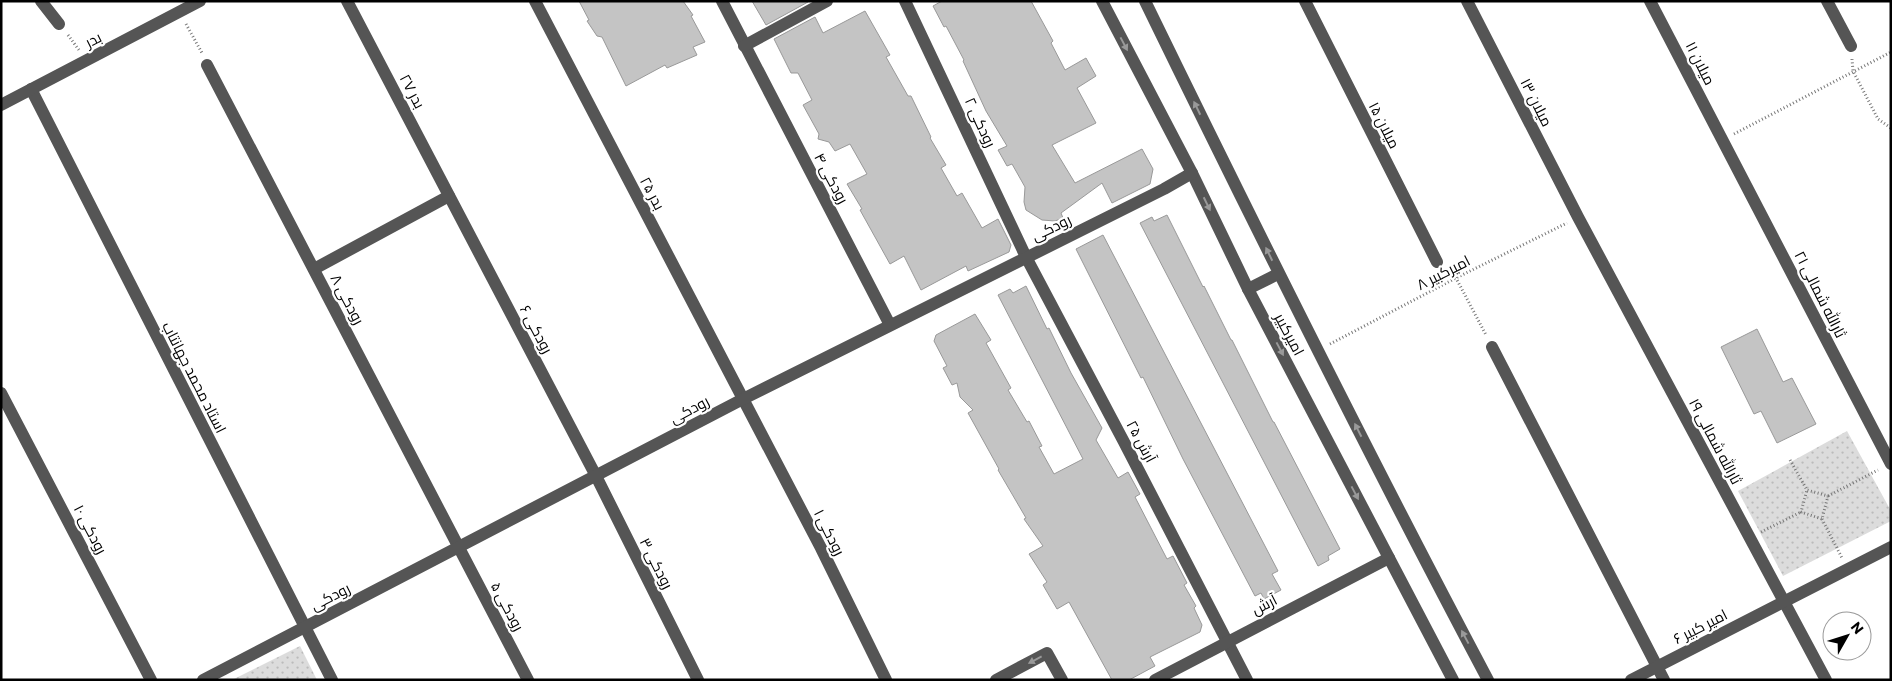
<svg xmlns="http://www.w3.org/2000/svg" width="1892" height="681" font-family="Commissioner,Cairo,sans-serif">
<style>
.grass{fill:url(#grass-dots)}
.building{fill:#c4c4c4;stroke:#999}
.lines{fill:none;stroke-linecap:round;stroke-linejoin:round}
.path{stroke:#777;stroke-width:3;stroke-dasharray:1 2.5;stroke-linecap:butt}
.minor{stroke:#555;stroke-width:12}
.oneway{fill:#999}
.labels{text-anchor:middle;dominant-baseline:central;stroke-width:4.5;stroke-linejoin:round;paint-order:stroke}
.street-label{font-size:15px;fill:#000;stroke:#fff}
</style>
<defs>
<pattern id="grass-dots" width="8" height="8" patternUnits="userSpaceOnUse" patternTransform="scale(1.25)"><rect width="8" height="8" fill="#dcdcdc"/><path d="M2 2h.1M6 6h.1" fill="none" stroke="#bbb" stroke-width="1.8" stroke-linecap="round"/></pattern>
</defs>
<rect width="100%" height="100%" fill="#fff"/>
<g class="grass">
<polygon points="1847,431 1891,511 1891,521 1783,576 1738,491"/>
<polygon points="300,646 317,680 232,680"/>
</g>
<g class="building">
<polygon points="579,1 683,1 693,15 691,16 705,42 693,47 697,55 667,68 665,65 626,86 602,37 597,36 587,21 589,20"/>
<polygon points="752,1 807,1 808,2 766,25"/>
<polygon points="942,1 1031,1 1053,41 1051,43 1065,70 1086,58 1096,76 1077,88 1096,123 1052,145 1075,183 1142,149 1153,169 1150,184 1112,203 1102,183 1061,213 1063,218 1055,221 1042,220 1026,210 1024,202 1025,187 1012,164 1007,166 998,150 1007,146 986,111 963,61 964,60 946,26 944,27 933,6"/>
<polygon points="865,11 890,55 886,57 908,96 911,96 931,137 930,138 946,165 941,168 957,196 962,193 982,228 998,219 1011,245 1009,252 968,271 966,266 921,290 904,256 890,264 860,210 862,209 847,184 867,174 850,144 835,151 829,142 818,139 819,134 803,105 812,100 798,73 791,73 774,39 815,17 823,33"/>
<polygon points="1167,215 1203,287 1204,286 1231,340 1232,340 1273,422 1274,422 1340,549 1328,556 1329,560 1318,566 1140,223 1152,217 1154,221"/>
<polygon points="1103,235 1278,571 1272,574 1281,590 1264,599 1261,593 1255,596 1183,459 1143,377 1141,378 1076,249"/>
<polygon points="1026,286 1047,329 1049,328 1071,373 1102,428 1096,440 1118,478 1128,472 1140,494 1135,497 1167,559 1173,556 1187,583 1184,585 1196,606 1194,608 1202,625 1200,632 1150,657 1155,666 1129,680 1112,680 1069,602 1057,609 1043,585 1047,582 1029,554 1043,546 1024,519 1026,518 998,470 999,469 968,413 973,410 960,397 957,383 952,385 943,368 947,366 934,341 936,335 975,314 991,340 986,343 1011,388 1008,390 1027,422 1029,421 1042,446 1039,447 1054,474 1083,459 998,295 1010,289 1013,293"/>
<polygon points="1757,329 1783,382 1792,378 1816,424 1777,443 1761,411 1754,414 1721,347"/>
</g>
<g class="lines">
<g class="path">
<polyline points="186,24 202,53"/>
<polyline points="68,35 79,50"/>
<polyline points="1852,59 1853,71 1878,119 1891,128"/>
<polyline points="1734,134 1891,52"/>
<polyline points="1447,271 1456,278 1486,335"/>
<polyline points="1330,344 1456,278 1567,223"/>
<polyline points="1790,460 1807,490 1828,496 1822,519 1801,512 1807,490"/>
<polyline points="1828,496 1878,470"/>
<polyline points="1822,519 1842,558"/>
<polyline points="1761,532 1801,512"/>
</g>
<g class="minor">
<polyline points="41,1 59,24"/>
<polyline points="347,1 596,476 698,680"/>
<polyline points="535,1 821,548 886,680"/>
<polyline points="722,1 890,325"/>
<polyline points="905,1 1026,257 1124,442 1247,680"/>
<polyline points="1102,1 1192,173 1248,289 1453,680"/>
<path d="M1145,1C1256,229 1369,456 1488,680"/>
<polyline points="1305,1 1437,262"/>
<polyline points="1467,1 1578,217 1826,680"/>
<polyline points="1650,1 1891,464"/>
<polyline points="1827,1 1851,46"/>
<polyline points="744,46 827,1"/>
<polyline points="207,65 528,680"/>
<polyline points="31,89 332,680"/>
<polyline points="1,105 200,1"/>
<polyline points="314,269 449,196"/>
<polyline points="1248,289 1278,274"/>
<polyline points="1492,347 1664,680"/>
<polyline points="1,393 151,680"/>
<polyline points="203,680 743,399 1164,189 1192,173"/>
<polyline points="996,680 1047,653 1062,680"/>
<polyline points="1155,680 1389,558"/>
<polyline points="1631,680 1891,547"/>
</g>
</g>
<defs><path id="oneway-solid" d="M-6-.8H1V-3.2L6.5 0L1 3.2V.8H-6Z" transform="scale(1.25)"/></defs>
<g class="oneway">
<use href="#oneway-solid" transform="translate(1124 44) rotate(62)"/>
<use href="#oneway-solid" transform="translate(1197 108) rotate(-116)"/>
<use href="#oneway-solid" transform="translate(1207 204) rotate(64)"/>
<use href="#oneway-solid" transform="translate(1269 254) rotate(-116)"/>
<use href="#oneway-solid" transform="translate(1280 349) rotate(62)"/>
<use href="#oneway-solid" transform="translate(1358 430) rotate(-117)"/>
<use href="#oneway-solid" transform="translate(1355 493) rotate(62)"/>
<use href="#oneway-solid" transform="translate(1465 637) rotate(-118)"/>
<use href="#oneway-solid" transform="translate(1035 660) rotate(152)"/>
</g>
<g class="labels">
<g class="street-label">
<text transform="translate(93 39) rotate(-27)">بدر</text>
<text transform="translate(1701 63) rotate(63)">میلان ۱۱</text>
<text transform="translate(413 91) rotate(62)">بدر ۲۷</text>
<text transform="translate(1537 102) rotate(63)">میلان ۱۳</text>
<text transform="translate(981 122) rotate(65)">رودکی ۲</text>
<text transform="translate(1385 125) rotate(63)">میلان ۱۵</text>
<text transform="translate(832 178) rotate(62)">رودکی ۴</text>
<text transform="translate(653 193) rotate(62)">بدر ۲۵</text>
<text transform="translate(1051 227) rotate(-26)">رودکی</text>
<text transform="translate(1443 272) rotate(-27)">امیرکبیر ۸</text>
<text transform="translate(1821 294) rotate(63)">ثارالله شمالی ۲۱</text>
<text transform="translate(348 299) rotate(62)">رودکی ۸</text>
<text transform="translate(537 329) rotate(62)">رودکی ۶</text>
<text transform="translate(1290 334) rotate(62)">امیرکبیر</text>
<text transform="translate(195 377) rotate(63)">استاد محمد جهانتاب</text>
<text transform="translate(689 409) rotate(-28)">رودکی</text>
<text transform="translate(1142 441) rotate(62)">آرش ۲۵</text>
<text transform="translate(1716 441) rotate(62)">ثارالله شمالی ۱۹</text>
<text transform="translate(91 529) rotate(62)">رودکی ۱۰</text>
<text transform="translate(830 532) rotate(63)">رودکی ۱</text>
<text transform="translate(657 563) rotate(63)">رودکی ۳</text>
<text transform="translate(330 596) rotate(-27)">رودکی</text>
<text transform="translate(1264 604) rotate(-27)">آرش</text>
<text transform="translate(508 606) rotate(62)">رودکی ۵</text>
<text transform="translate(1700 626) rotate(-27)">امیر کبیر ۶</text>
</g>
</g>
<rect width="1892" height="681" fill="none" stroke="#000000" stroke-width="5"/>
<g transform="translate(1847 636) rotate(51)"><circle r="24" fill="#ffffff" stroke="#999999"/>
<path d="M0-4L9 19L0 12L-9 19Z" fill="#000000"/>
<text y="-8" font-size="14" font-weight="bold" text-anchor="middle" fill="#000000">N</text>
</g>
</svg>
